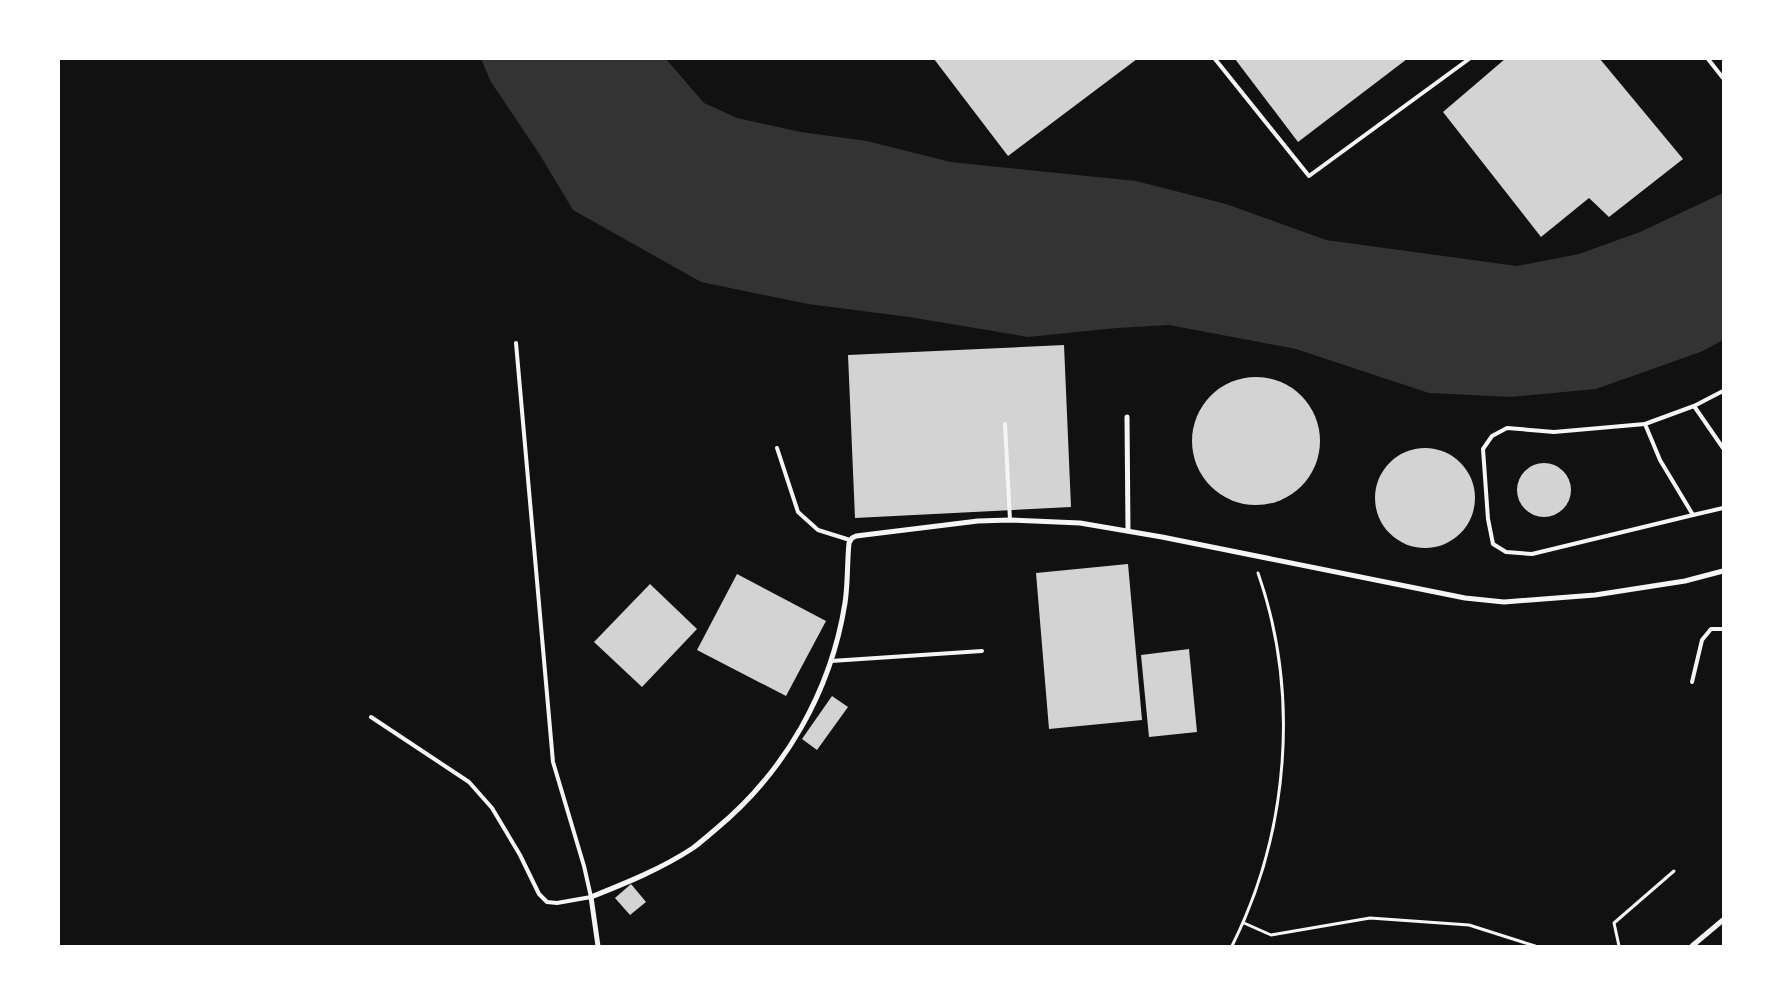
<svg xmlns="http://www.w3.org/2000/svg" width="1782" height="1005" font-family="Raleway,sans-serif">
<style>
.water{fill:#333}
.building{fill:#d3d3d3}
.lines{fill:none;stroke-linecap:round;stroke-linejoin:round}
.path{stroke:#f5f5f5;stroke-width:3}
.service{stroke:#f5f5f5;stroke-width:4}
.minor{stroke:#f5f5f5;stroke-width:5}
</style>
<rect width="100%" height="100%" fill="#111"/>
<polygon class="water" points="481,59 666,59 704,103 737,118 801,132 867,141 951,162 1136,181 1226,204 1326,240 1517,266 1579,254 1640,232 1723,193 1723,340 1703,351 1596,389 1511,397 1429,393 1296,349 1169,325 1117,328 1028,337 909,317 808,304 701,282 573,210 540,155 491,82"/>
<g class="building">
<polygon points="934,59 1137,59 1008,156"/>
<polygon points="1235,59 1407,59 1298,142"/>
<polygon points="1505,59 1600,59 1683,159 1609,217 1589,198 1541,237 1443,112"/>
<polygon points="1064,345 1071,507 855,518 848,355"/>
<circle cx="1256" cy="441" r="64"/>
<circle cx="1425" cy="498" r="50"/>
<circle cx="1544" cy="490" r="27"/>
<polygon points="1128,564 1142,720 1049,729 1036,573"/>
<polygon points="737,574 826,621 786,696 697,650"/>
<polygon points="650,584 697,629 642,687 594,642"/>
<polygon points="1189,649 1197,732 1149,737 1141,655"/>
<polygon points="832,696 848,707 817,750 802,739"/>
<polygon points="631,884 646,902 630,915 615,898"/>
</g>
<g class="lines">
<g class="path">
<polyline points="1244,923 1271,935 1370,918 1469,925 1535,946"/>
<path d="M1232,946C1289,832 1300,693 1258,573"/>
<polyline points="1619,946 1614,923 1674,871"/>
</g>
<g class="service">
<polyline points="1215,59 1309,176 1469,59"/>
<polyline points="1708,59 1723,78"/>
<polyline points="1723,391 1694,406 1645,424 1660,460 1693,515 1723,508"/>
<polyline points="1694,406 1723,448"/>
<polyline points="1005,424 1010,520"/>
<polyline points="1645,424 1554,432 1507,428 1492,436 1483,449 1488,519 1493,544 1506,552 1532,554 1693,515"/>
<polyline points="777,448 798,512 818,530 850,540"/>
<polyline points="831,661 982,651"/>
<polyline points="1692,682 1702,640 1711,629 1723,629"/>
<polyline points="371,717 469,782 492,808 520,855 539,894 547,902 557,903 591,897 584,866 553,762 516,343"/>
</g>
<g class="minor">
<polyline points="1127,417 1128,531"/>
<path d="M598,946L591,897C626,883 661,869 693,848C701,842 709,835 716,829C785,772 831,691 845,603C848,584 847,563 849,543L852,538L856,536L978,521L1010,520L1080,523L1162,537L1465,598L1504,602L1595,595L1685,581L1723,571"/>
<polyline points="1692,946 1723,920"/>
</g>
</g>
<rect width="1782" height="1005" fill="none" stroke="#ffffff" stroke-width="120"/>
</svg>
